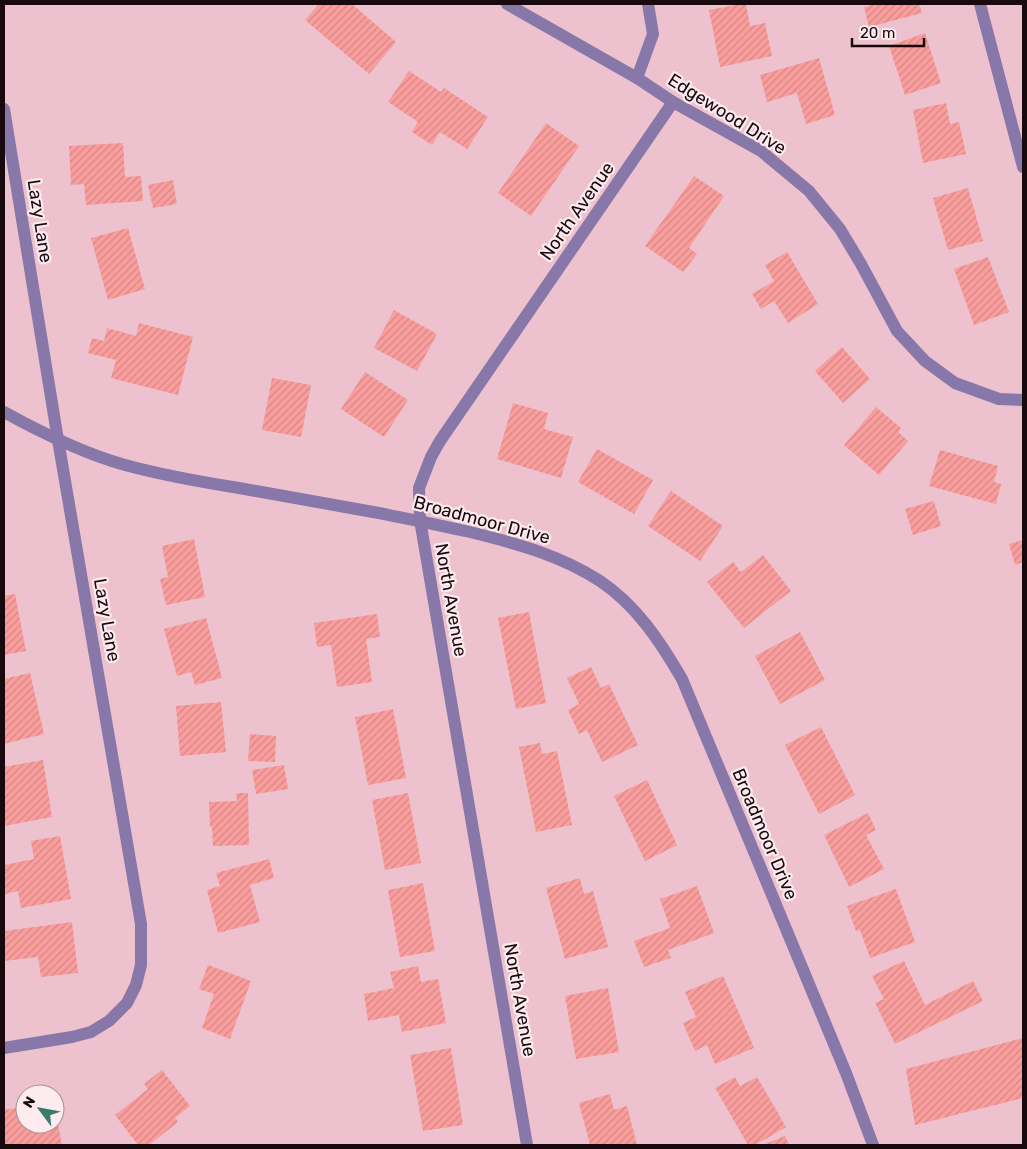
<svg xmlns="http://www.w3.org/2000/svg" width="1027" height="1149" font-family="Rubik,sans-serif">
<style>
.building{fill:url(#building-hatch)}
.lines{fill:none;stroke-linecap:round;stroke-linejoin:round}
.minor{stroke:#8877a9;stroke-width:12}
.labels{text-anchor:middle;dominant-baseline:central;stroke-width:4.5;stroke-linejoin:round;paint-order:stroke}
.street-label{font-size:18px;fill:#17090e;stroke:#fdebef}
</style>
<defs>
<pattern id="building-hatch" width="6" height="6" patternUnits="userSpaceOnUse" patternTransform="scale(1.25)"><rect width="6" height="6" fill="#f99e9d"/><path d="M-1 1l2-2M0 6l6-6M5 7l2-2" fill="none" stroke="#d58786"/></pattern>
</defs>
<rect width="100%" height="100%" fill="#edc2ce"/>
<g class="building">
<polygon points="319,4 352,4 396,42 369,74 305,20"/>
<polygon points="741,4 746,4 750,26 765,23 772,56 720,67 709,10"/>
<polygon points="876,4 919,4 922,13 869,27 864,7"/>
<polygon points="925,33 941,83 905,95 889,46"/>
<polygon points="819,58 835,115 806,124 797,93 767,102 760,75"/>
<polygon points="409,71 441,92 444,88 488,117 467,149 440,132 432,145 412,132 418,122 388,102"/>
<polygon points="946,103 950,124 959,122 966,154 923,163 913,110"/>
<polygon points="546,123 579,146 531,216 498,193"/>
<polygon points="123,143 125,177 141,176 143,201 86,205 84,184 71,185 69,146"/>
<polygon points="694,176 724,196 689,248 697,254 683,272 645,246"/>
<polygon points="173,180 177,204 153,208 148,185"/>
<polygon points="968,188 983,241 948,250 933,198"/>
<polygon points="128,228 145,289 108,300 91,238"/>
<polygon points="787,252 818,304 788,323 774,301 761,309 752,294 774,281 765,265"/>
<polygon points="988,257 1009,312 974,325 954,269"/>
<polygon points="394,310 437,334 417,371 374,348"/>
<polygon points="139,323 193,337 178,395 111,378 116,360 88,353 92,338 104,341 107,328 136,336"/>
<polygon points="842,347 870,379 843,403 815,371"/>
<polygon points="365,372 408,400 384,437 341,409"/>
<polygon points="272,378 311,385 301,437 262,430"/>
<polygon points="513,403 548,413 544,429 573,437 561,478 497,459"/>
<polygon points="876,407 901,428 898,432 908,441 879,475 844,445"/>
<polygon points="597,449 653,480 634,514 578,482"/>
<polygon points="940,450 998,466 994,482 1001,484 996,504 929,486"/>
<polygon points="671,491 723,526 700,561 648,526"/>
<polygon points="934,501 941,526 913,535 905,509"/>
<polygon points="194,539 205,597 166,605 160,579 168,577 162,546"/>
<polygon points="1023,540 1023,562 1015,565 1009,544"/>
<polygon points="763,555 791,591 744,628 707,582 733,562 741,572"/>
<polygon points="15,594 26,651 4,655 4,596"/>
<polygon points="529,612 546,703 516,709 498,618"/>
<polygon points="377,614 380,637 366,639 372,682 337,687 331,645 317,647 314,623"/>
<polygon points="206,618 222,678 195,685 191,672 177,676 164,629"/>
<polygon points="800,632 825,680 780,704 755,656"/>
<polygon points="591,667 601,688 609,684 638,745 602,762 587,730 579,734 568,710 579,704 567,678"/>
<polygon points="30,673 44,734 4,744 4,679"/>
<polygon points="221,702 226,752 180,756 176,706"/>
<polygon points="393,709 406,778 368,785 355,717"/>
<polygon points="821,727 855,795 819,814 785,745"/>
<polygon points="250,734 276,736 275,762 248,761"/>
<polygon points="540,743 542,754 557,751 572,825 536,832 519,747"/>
<polygon points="43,760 52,817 4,826 4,767"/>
<polygon points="284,765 288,789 256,794 252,770"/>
<polygon points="647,780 677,845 645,861 614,796"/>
<polygon points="236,793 248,793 249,845 213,846 212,827 210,827 209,802 237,801"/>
<polygon points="408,793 421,863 385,870 372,800"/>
<polygon points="868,813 876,830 866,835 884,869 849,887 824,835"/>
<polygon points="60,836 71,899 21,908 18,891 5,894 4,886 4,865 34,859 31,841"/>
<polygon points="269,859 274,878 250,885 260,922 218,933 207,890 220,886 216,873"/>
<polygon points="580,878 584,894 593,891 608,947 565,959 546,888"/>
<polygon points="423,883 435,951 400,957 388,890"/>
<polygon points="697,886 714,933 668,950 671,958 644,967 634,941 670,928 660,899"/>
<polygon points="896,889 915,942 870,958 860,930 856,931 847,906"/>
<polygon points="72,922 78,973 41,977 38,957 4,961 4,931"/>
<polygon points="904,961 925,1005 973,981 983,1001 895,1044 875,1003 884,999 872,976"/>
<polygon points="208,965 251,981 230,1039 202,1028 214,994 199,989"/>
<polygon points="418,966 421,982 438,979 446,1023 402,1032 399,1015 368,1021 364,994 394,988 390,972"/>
<polygon points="723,976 754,1048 715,1064 707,1045 695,1051 683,1023 696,1017 685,992"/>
<polygon points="608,988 619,1052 576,1059 565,996"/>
<polygon points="1023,1038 1023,1098 915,1125 906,1069"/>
<polygon points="451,1048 463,1125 423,1131 410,1055"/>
<polygon points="162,1070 190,1106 175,1118 178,1122 149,1145 138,1145 115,1115 148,1089 144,1084"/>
<polygon points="735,1077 740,1086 757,1077 786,1127 755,1145 748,1145 715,1088"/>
<polygon points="610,1094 614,1110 627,1106 637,1145 590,1145 579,1103"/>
<polygon points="25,1106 25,1124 55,1124 55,1120 57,1119 62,1145 4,1145 4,1110"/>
<polygon points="785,1136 789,1145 763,1145"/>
</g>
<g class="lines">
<g class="minor">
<polyline points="507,4 637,78 673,102 761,151 809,191 840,229 861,264 897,331 925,361 955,383 999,399 1023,400"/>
<polyline points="980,4 1023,167"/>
<polyline points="637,78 653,34 648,4"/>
<polyline points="4,109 58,440 141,924 141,965 136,985 127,1003 109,1021 91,1032 72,1037 4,1048"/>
<path d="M4,412C42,433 82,453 125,465C162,475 201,482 239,488C284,496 329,504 373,512C406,518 438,525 470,532C515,543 560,555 600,581C636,605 660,641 682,679L846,1073L873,1145"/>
<polyline points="527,1145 420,520 419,488 431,457 440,441 673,102"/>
</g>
</g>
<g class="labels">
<g class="street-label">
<text transform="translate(727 114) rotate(32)">Edgewood Drive</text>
<text transform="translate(577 211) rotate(-55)">North Avenue</text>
<text transform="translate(40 221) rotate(81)">Lazy Lane</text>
<text transform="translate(482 520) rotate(15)">Broadmoor Drive</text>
<text transform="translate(451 600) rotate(80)">North Avenue</text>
<text transform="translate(107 620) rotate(80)">Lazy Lane</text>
<text transform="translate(765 834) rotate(67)">Broadmoor Drive</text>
<text transform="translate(520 1000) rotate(80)">North Avenue</text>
</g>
</g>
<rect width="1027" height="1149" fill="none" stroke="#17090e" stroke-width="10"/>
<g transform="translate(40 1109) rotate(302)"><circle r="24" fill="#fdebef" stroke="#a19195"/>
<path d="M0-4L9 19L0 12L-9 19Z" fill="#387c70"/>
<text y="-8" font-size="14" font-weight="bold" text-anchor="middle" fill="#17090e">N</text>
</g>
<path d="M852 38v8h72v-8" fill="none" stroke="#17090e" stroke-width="2.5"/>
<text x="860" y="38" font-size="15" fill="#17090e" stroke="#fdebef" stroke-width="4" paint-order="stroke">20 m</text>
</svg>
